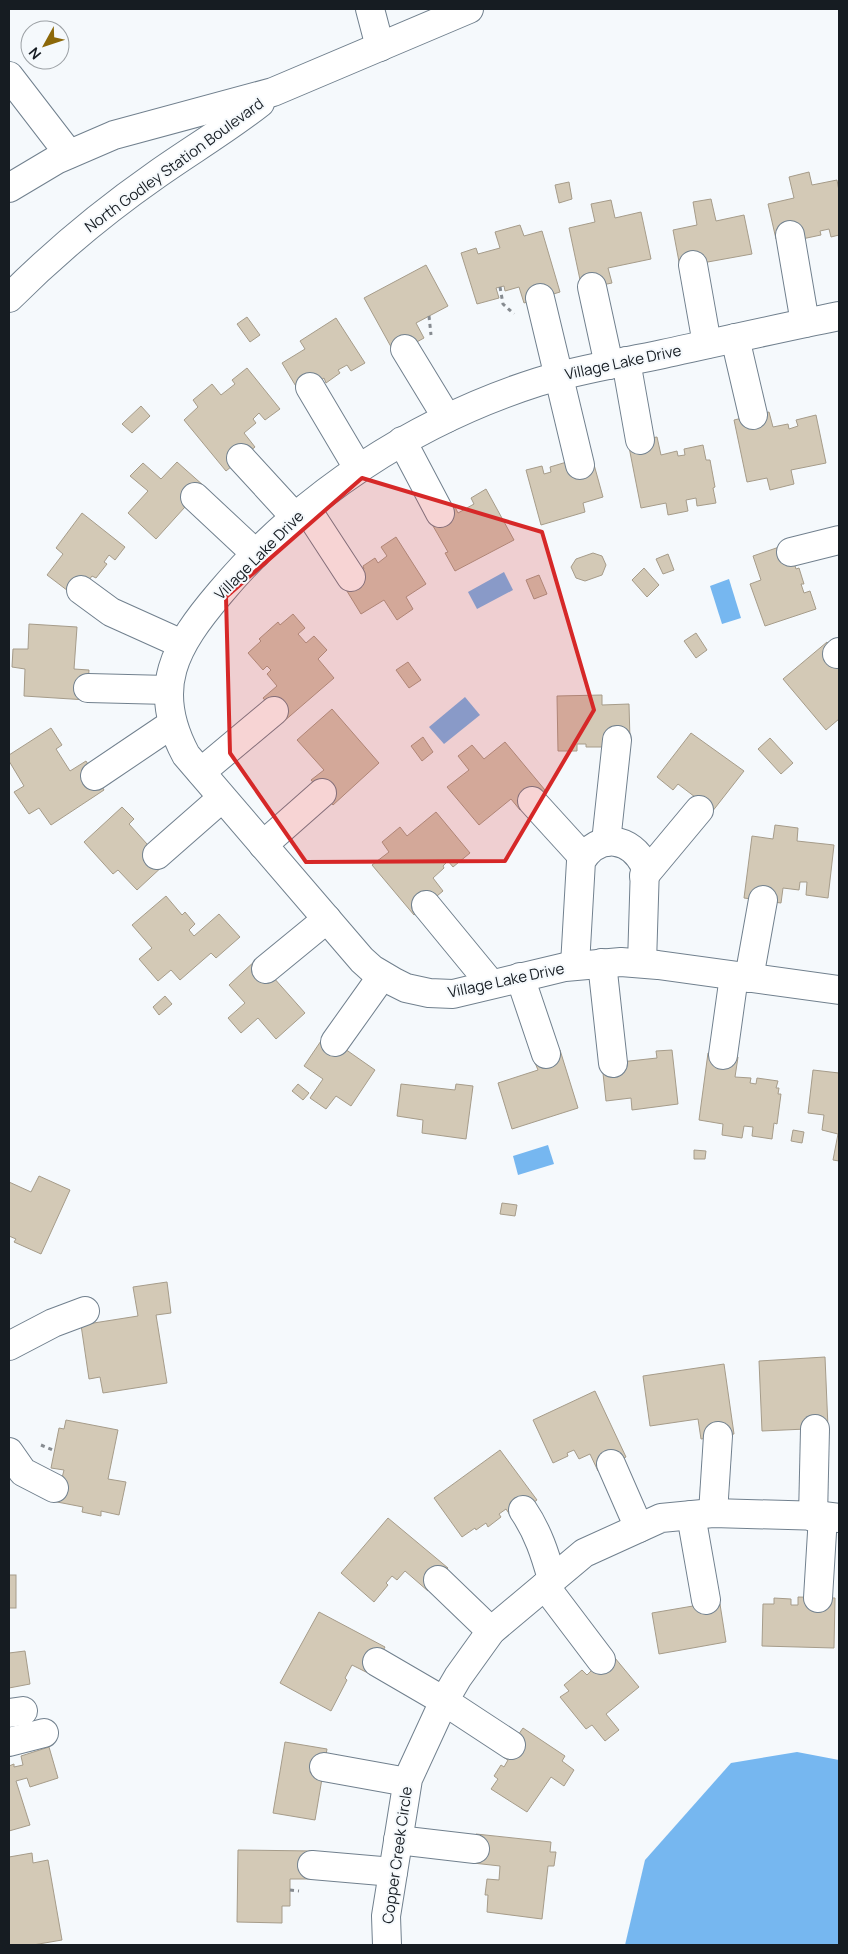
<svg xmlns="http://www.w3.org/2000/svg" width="848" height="1954" font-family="Manrope,sans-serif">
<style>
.water{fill:#76b7f0}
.building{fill:#d3c9b6;stroke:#a69c8a}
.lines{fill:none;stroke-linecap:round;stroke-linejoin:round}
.minor-casing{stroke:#71808e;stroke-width:30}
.path{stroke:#868b90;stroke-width:3;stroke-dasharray:4 4;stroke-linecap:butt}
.minor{stroke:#fff;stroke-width:28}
.marked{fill:#d62828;fill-opacity:0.2;stroke:#d62828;stroke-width:4;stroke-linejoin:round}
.labels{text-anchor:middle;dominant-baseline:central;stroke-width:4;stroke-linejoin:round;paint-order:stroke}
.street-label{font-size:15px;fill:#161c22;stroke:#f5f9fc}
</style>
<rect width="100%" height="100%" fill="#f5f9fc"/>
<g class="water">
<polygon points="504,572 513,590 477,609 468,592"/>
<polygon points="729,579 741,618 722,624 710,586"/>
<polygon points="465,697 480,715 444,744 429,727"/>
<polygon points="548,1145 554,1164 518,1175 513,1156"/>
<polygon points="797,1752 839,1760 839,1945 625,1945 645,1860 731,1763"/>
</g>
<g class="building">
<polygon points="809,172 812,185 837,180 839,191 839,235 831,237 829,229 820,231 821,235 802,239 800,233 776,239 768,204 794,198 789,177"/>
<polygon points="569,182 572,199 559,203 555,185"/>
<polygon points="711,199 716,221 744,215 752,254 680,267 673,230 697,225 693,202"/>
<polygon points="611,200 615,218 641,212 651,259 608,268 612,283 582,289 569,228 595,222 591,204"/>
<polygon points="520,225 524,236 542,231 560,292 524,303 519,287 505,291 504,286 496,288 499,298 477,304 461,253 476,248 478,254 500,248 495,232"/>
<polygon points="426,265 448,306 416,323 424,338 395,354 364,298"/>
<polygon points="247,317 260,335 250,342 237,324"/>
<polygon points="336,318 365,363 351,371 347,365 338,370 340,373 326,383 324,378 300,393 282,363 305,349 300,341"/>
<polygon points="247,368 280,409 265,420 259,413 253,419 256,423 244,433 255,447 226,471 184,420 198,407 193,400 212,384 221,395 235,384 232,380"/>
<polygon points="141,406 150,416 132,433 122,424"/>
<polygon points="769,412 773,427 788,424 789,429 798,426 796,420 816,415 826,463 791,470 794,484 770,490 767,478 747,482 734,420"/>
<polygon points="657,437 661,455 677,451 678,456 685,455 684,449 703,445 706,460 710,460 715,487 713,488 716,503 697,506 696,498 686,500 688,511 668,515 666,503 641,508 628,442"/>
<polygon points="570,461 593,461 603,497 583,503 585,512 541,525 526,470 542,466 544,474 551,472 550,467"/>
<polygon points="177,462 204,486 156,539 128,513 148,491 130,476 143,463 161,479"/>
<polygon points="486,489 514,540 455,571 445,553 448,552 429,519 454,505 458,513 474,504 471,498"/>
<polygon points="82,513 125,547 115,560 109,555 104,562 107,564 96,578 92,576 76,597 47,575 63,554 56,548"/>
<polygon points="396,537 426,584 406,597 413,609 397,620 384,600 361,614 342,583 364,569 363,566 375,558 378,563 387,556 381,547"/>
<polygon points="788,544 796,569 799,568 804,584 801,584 804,593 810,591 816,609 765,626 750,584 761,580 753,556"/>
<polygon points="593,553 602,556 606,565 602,575 585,581 576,578 571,567 576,559"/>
<polygon points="668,554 674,570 663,574 656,559"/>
<polygon points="644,568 659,585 647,597 632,580"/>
<polygon points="539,575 547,594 534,599 526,580"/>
<polygon points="293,614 305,628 298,634 306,643 314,636 327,650 318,659 334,678 283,722 263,698 277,686 267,674 271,670 267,666 263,670 248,653 261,641 259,639 278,622 280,625"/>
<polygon points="29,624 77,627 74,669 89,670 87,700 24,696 25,669 12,667 13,649 28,649"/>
<polygon points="696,633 707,650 696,658 684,641"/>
<polygon points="827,642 839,656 839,719 826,730 783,679"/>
<polygon points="408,662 421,680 409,688 396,670"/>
<polygon points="602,695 602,705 629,704 630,740 604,747 586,747 586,744 577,744 577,751 558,751 557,696"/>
<polygon points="332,709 379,763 333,805 311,780 324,770 297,740"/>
<polygon points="51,728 62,745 56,749 70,771 86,761 104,790 51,825 39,808 29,814 14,792 24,786 9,761 9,755"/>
<polygon points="691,733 744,771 708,817 690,803 695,797 678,784 673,790 657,777"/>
<polygon points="423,737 433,752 422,761 411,746"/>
<polygon points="770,738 793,763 781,774 758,749"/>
<polygon points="505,742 545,790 520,810 511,799 479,825 447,787 469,770 458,756 472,745 484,759"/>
<polygon points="122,807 134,819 129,824 165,864 137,890 118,870 113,874 84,842"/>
<polygon points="436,812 470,853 453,867 448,861 443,866 444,868 433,878 443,891 414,915 372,865 389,852 382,842 400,827 407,836"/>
<polygon points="775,825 798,828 797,841 834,845 828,898 806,895 807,882 800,882 799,890 783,888 781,903 744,898 752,836 773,839"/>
<polygon points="166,896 182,915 185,912 195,924 189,930 194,936 219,914 240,937 216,958 211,953 180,980 171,970 158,981 139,959 152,948 132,925"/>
<polygon points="257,959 305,1013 276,1039 258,1018 241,1033 228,1018 245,1003 229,985"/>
<polygon points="165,996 172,1004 159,1015 153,1007"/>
<polygon points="325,1035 375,1070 351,1106 336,1096 326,1109 310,1098 323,1079 304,1066"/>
<polygon points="560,1050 578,1108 512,1129 498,1083 538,1070 533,1058"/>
<polygon points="672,1050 678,1104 632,1110 631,1098 606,1101 602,1064 657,1058 656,1051"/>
<polygon points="708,1053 738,1057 735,1077 751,1078 750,1083 756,1084 757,1078 778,1081 776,1088 779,1088 778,1094 781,1094 777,1124 774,1123 772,1139 752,1136 753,1127 744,1126 742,1138 722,1135 723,1124 699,1120"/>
<polygon points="813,1070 839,1073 839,1161 833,1160 838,1134 822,1130 824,1115 808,1113"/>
<polygon points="298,1084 309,1093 303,1100 292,1091"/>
<polygon points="401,1084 455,1090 456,1084 473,1086 466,1139 422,1133 423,1120 397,1116"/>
<polygon points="793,1130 804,1132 802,1143 791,1141"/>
<polygon points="694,1150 706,1151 705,1159 694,1159"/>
<polygon points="39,1176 70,1190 41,1254 14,1242 16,1239 9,1236 9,1182 31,1192"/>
<polygon points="502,1203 517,1205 515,1216 500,1214"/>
<polygon points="167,1282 171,1313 156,1315 167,1383 103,1393 100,1377 89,1379 81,1325 138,1316 133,1287"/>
<polygon points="825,1357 828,1428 762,1431 759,1361"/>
<polygon points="724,1364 734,1434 701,1439 698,1419 650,1426 643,1376"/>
<polygon points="595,1391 626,1457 598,1471 590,1454 579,1459 574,1450 567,1453 568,1456 553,1463 533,1420"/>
<polygon points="66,1420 118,1430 108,1479 126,1482 119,1515 101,1511 101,1516 82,1512 83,1507 52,1501 61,1482 64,1470 51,1468 59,1428 64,1429"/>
<polygon points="500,1450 537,1500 512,1518 506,1509 499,1514 501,1517 488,1527 486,1523 476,1530 475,1528 462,1537 434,1498"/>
<polygon points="388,1518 448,1568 428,1591 405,1571 397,1580 392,1576 386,1583 388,1585 374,1602 341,1573"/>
<rect x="9" y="1575" width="7" height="33"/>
<polygon points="798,1597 835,1598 834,1648 762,1646 763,1604 774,1604 774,1598 791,1599 791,1605 798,1605"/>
<polygon points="719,1598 726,1642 659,1654 652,1613 693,1606 692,1602"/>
<polygon points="319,1612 385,1647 370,1674 352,1665 345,1678 347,1680 331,1711 280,1683"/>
<polygon points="25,1651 30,1684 9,1688 9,1653"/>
<polygon points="610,1652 639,1687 606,1714 619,1730 605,1741 592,1725 586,1729 560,1697 569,1691 564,1685 582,1670 587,1675"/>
<polygon points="523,1728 565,1756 562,1761 574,1770 564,1786 551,1777 527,1812 491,1789 498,1779 494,1776 501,1765 504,1767 508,1760 503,1757"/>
<polygon points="285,1742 327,1749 315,1820 273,1813"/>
<polygon points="49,1747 58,1778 30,1787 27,1778 16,1781 30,1825 9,1831 9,1766 14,1764 14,1767 23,1765 21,1756"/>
<polygon points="476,1834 551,1842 550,1852 556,1852 554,1866 548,1866 542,1919 487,1912 488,1895 485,1895 487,1879 499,1880 500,1866 473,1863"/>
<polygon points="238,1850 313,1851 312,1879 290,1879 290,1906 282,1906 282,1923 237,1922"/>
<polygon points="32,1853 33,1863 48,1860 62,1940 33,1945 9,1945 9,1857"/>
</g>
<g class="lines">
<g class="minor-casing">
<g id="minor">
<polyline points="370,9 380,47"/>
<polyline points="9,76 69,154"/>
<polyline points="9,188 56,160 114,135 273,92 469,9"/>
<polyline points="790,235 805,323"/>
<polyline points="693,265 707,344"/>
<polyline points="592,287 609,365"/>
<path d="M9,298C54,253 103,212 156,175C190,151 227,129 260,103"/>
<polyline points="540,298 580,465"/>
<path d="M839,316C780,328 722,341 663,354C621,363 579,369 538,382C416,421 303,494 220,593C175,646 150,688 186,755L362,960L372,969L394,982L406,988L429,993L453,994L565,967L621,962L658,965L839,990"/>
<polyline points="735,338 753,415"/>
<polyline points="405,349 447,418"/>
<polyline points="626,361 640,440"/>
<polyline points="310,387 358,468"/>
<polyline points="402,441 440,513"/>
<polyline points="241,458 295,517"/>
<polyline points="195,497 256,554"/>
<polyline points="306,508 351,577"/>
<polyline points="791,552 839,540"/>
<polyline points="81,590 111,612 182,644"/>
<polyline points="837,654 839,652"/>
<polyline points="88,688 168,690"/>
<polyline points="201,772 274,711"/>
<polyline points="95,776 172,724"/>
<polyline points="532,801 583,857"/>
<polyline points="606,842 617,740"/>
<polyline points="263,845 322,793"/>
<polyline points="157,855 222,798"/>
<polyline points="644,876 699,810"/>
<polyline points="426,905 491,984"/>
<polyline points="602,963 613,1063"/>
<path d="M575,965L581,861C599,832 631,837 645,866L642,963"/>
<polyline points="266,969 327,919"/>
<polyline points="520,977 546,1054"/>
<polyline points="749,978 763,900"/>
<polyline points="335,1042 382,976"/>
<polyline points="723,1055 734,976"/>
<polyline points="9,1346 53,1323 85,1311"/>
<polyline points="9,1452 23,1472 54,1488"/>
<polyline points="611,1464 639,1528"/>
<path d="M523,1510C538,1532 545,1554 552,1579"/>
<polyline points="713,1513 718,1436"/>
<polyline points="691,1515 706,1600"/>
<polyline points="813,1517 815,1429"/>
<polyline points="438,1580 491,1631"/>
<polyline points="545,1586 601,1660"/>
<polyline points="818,1598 823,1516"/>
<polyline points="377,1662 444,1701 511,1745"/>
<polyline points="9,1713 23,1711"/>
<polyline points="9,1742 44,1733"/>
<polyline points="324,1767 407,1782"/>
<polyline points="398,1840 475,1849"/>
<polyline points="312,1865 393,1872"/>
<polyline points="387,1945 386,1916 408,1779 444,1701 458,1677 491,1631 584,1553 661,1518 713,1513 823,1516 839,1518"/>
</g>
</g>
<g class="path">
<polyline points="500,287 503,304 514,314"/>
<polyline points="429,316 431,335"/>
<polyline points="41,1445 55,1451"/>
<polyline points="290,1890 299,1891"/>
</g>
<use href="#minor" class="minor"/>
</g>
<path class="marked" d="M362,478L542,532L594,710L505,861L306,862L230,753L226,597Z"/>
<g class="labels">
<g class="street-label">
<text transform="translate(174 165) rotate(-36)">North Godley Station Boulevard</text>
<text transform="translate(623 362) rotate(-12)">Village Lake Drive</text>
<text transform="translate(259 555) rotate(-45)">Village Lake Drive</text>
<text transform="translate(506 980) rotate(-12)">Village Lake Drive</text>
<text transform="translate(397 1855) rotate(-82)">Copper Creek Circle</text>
</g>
</g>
<rect width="848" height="1954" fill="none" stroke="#161c22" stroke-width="20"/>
<g transform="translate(45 45) rotate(230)"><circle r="24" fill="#f5f9fc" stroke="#9ca1a5"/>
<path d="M0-4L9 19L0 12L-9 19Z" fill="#8c6809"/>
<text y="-8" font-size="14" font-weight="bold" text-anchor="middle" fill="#161c22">N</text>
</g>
</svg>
